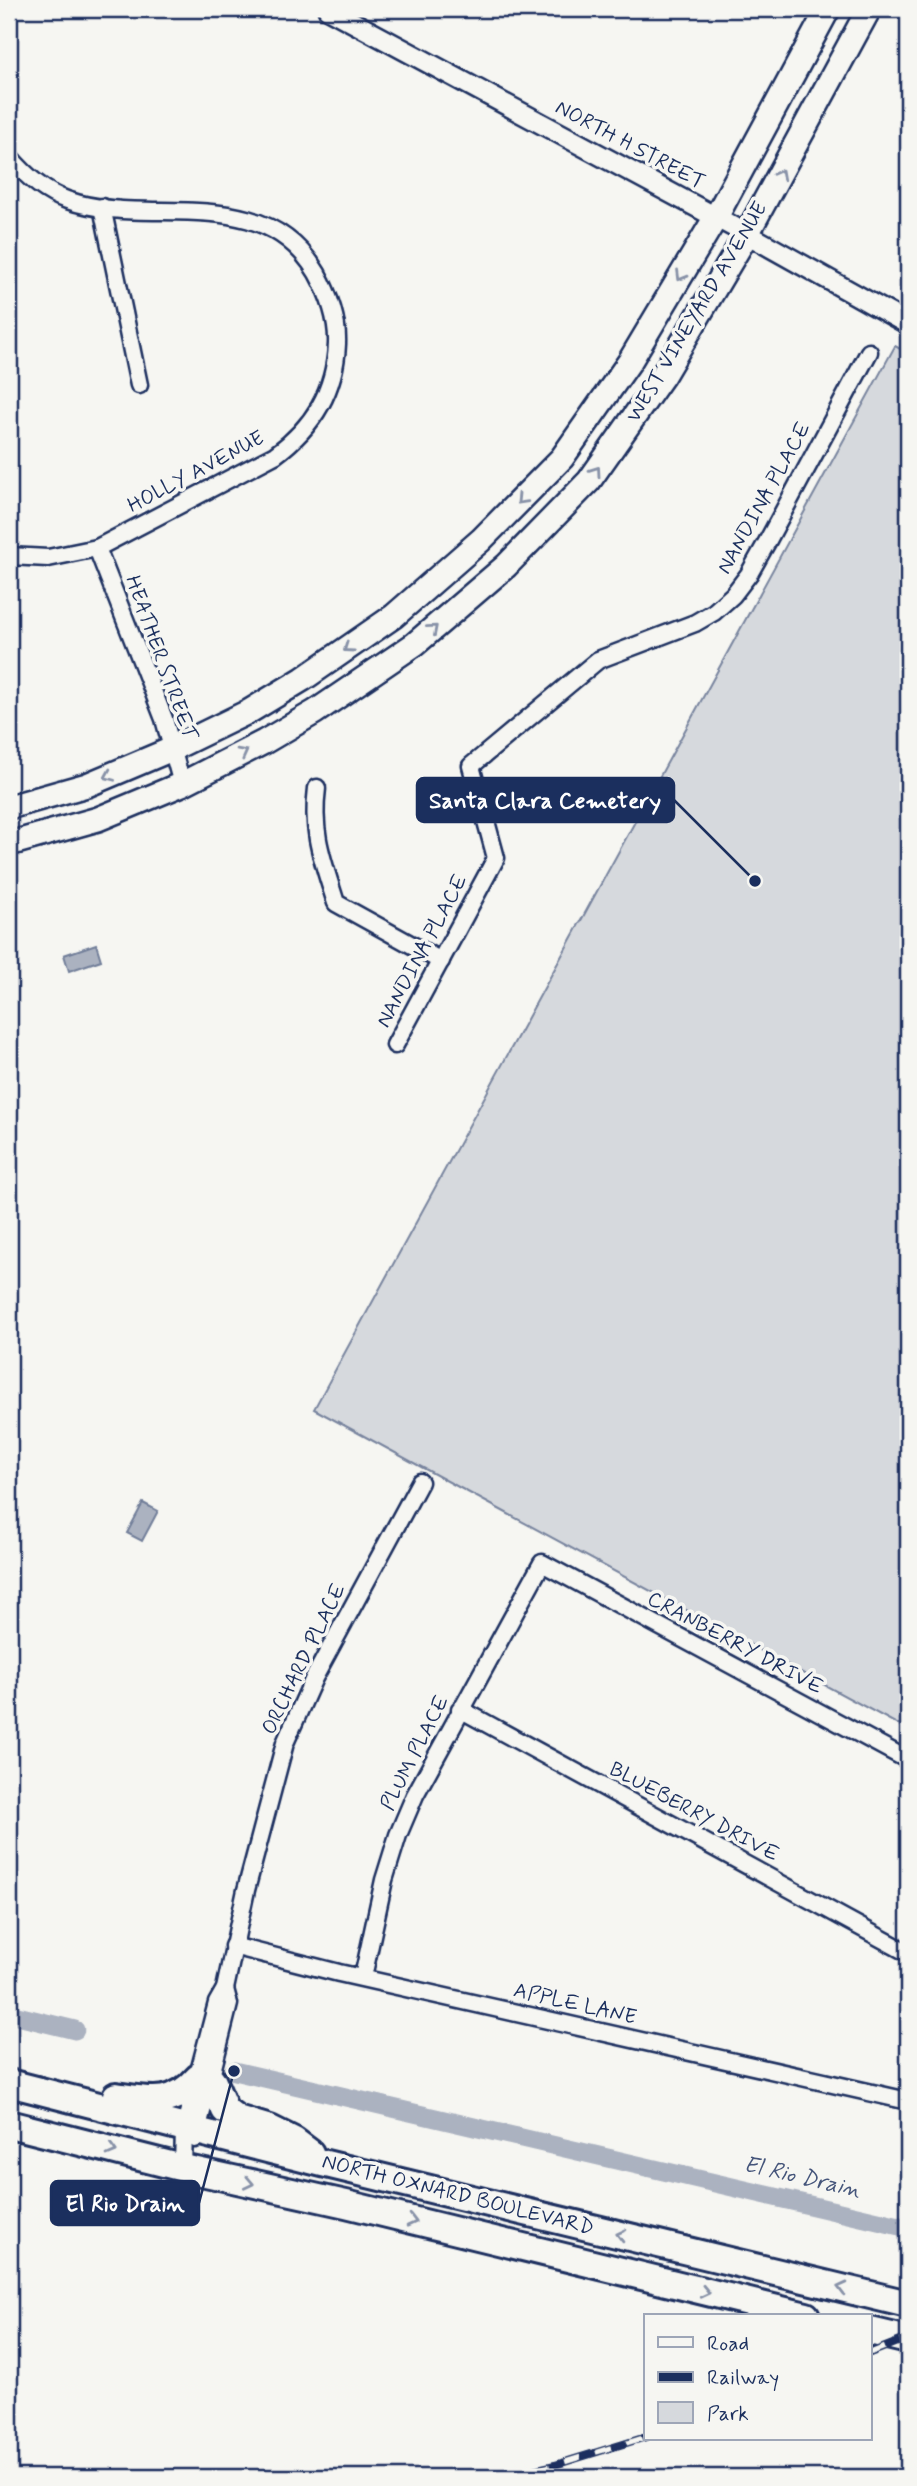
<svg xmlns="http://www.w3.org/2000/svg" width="917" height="2486" font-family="Mynerve,sans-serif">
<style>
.green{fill:#d6d9dd;stroke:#78849e;stroke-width:2}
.water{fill:#abb2c0;stroke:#717e99;stroke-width:2}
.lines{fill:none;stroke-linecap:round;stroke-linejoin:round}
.canal{stroke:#abb2c0;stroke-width:19}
.minor-casing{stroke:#1b2f5e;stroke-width:21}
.tertiary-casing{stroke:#1b2f5e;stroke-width:24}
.secondary-casing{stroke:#1b2f5e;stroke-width:28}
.primary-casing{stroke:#1b2f5e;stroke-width:32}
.minor{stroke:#f6f6f2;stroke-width:16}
.tertiary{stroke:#f6f6f2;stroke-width:19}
.secondary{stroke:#f6f6f2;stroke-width:23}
.primary{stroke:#f6f6f2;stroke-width:26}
.rail-casing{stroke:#1b2f5e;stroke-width:8}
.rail{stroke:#f6f6f2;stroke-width:5;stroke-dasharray:16;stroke-linecap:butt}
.oneway{stroke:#8892a8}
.labels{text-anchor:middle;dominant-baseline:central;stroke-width:7;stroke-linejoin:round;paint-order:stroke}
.street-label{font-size:21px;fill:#1b2f5e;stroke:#f6f6f2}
.water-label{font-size:23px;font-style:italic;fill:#46567b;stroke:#f6f6f2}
.leader{fill:none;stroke:#1b2f5e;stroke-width:2.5}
.callout-dot{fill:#1b2f5e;stroke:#f6f6f2;stroke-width:2.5}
.callout{fill:#1b2f5e;stroke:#1b2f5e;stroke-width:2.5}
.callout-label{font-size:23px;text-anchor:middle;font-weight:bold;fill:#fff}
</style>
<rect width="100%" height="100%" fill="#f6f6f2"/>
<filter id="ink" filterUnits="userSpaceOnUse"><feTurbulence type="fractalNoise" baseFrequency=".0143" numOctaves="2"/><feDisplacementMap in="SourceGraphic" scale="14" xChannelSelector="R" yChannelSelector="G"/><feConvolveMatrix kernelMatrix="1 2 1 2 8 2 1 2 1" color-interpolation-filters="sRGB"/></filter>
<g filter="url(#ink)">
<polygon class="green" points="895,346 908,353 908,1730 314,1409"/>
<g class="water">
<polygon points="96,944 101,960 69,971 64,955"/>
<polygon points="143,1503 158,1511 142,1541 127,1533"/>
</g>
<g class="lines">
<g class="canal">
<polyline points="9,2014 75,2030"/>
<polyline points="234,2071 908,2228"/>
</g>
<g class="minor-casing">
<g id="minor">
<path d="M9,156C25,175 43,192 67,200C149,229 262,179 317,273C329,295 338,319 337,344C335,392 313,427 275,455L97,548L48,558L9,556"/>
<polyline points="102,207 139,385"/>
<polyline points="97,548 164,719 182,784"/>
<path d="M317,788C311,833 323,861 336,903L441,961"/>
<polyline points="395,1045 496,858 471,766 598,660 695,623 714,612 733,595 749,574 767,542 869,352"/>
<polyline points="460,1709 908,1953"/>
<polyline points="233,1946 339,1973 908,2101"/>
<polyline points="363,1977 384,1880 398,1835 415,1795 542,1563 908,1760"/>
<polyline points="195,2139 229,2004 225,1989"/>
<polyline points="183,2168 184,2129 217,2003 225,1989 246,1890 285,1743 314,1678 420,1482"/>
</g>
</g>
<g class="tertiary-casing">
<polyline id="tertiary" points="328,9 747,234 908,324"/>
</g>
<g class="secondary-casing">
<g id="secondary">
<polyline points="9,807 87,785 172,749 250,711 303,679 394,616 481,540 562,458 630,361 716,217 828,9"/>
<polyline points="9,844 98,819 182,784 264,742 315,712 415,644 506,566 589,481 662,377 747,234 869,9"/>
</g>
</g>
<g class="primary-casing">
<g id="primary">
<polyline points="212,2080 225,2110 237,2119 270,2129 294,2141 310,2153"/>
<polyline points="9,2083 322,2163 908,2304"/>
<path d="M116,2096C150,2101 173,2107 198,2078"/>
<polyline points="9,2124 183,2168 346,2204 806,2316"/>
<polyline points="870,2331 908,2340"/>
</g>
</g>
<use href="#minor" class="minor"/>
<use href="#tertiary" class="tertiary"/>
<use href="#secondary" class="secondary"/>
<use href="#primary" class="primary"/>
<g class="rail-casing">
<g id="rail">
<polyline points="870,2353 908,2338"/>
<polyline points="503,2477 555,2465 646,2437"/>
</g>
</g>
<use href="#rail" class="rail"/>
</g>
<defs><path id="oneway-chevron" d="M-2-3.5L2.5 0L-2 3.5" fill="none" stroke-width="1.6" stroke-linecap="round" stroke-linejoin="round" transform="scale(1.75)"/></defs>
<g class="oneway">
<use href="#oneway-chevron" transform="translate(780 174) rotate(-62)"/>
<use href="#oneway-chevron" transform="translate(681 276) rotate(121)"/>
<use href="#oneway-chevron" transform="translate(596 471) rotate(-55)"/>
<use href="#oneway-chevron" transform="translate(521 500) rotate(134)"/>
<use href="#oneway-chevron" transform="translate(433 629) rotate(-41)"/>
<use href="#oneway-chevron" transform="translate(348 648) rotate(145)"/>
<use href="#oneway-chevron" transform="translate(243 753) rotate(-28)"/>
<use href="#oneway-chevron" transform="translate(109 776) rotate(157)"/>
<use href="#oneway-chevron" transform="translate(112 2150) rotate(15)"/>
<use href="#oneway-chevron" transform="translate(249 2183) rotate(12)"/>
<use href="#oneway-chevron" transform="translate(412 2221) rotate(14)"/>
<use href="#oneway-chevron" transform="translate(621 2235) rotate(-166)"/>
<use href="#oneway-chevron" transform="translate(842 2288) rotate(-166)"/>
<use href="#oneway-chevron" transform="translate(705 2292) rotate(13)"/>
</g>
</g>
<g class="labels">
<g class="street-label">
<text transform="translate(630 145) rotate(28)">NORTH H STREET</text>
<text transform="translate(697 312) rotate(-59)">WEST VINEYARD AVENUE</text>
<text transform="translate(196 472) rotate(-28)">HOLLY AVENUE</text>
<text transform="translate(764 498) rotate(-61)">NANDINA PLACE</text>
<text transform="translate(161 658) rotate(70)">HEATHER STREET</text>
<text transform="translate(422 951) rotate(-62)">NANDINA PLACE</text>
<text transform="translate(735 1643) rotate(28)">CRANBERRY DRIVE</text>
<text transform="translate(304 1659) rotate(-64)">ORCHARD PLACE</text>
<text transform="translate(415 1753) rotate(-63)">PLUM PLACE</text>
<text transform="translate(694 1812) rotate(28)">BLUEBERRY DRIVE</text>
<text transform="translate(575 2004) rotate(13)">APPLE LANE</text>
<text transform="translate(458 2195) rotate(14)">NORTH OXNARD BOULEVARD</text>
</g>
<g class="water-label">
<text transform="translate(802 2178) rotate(13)">El Rio Drain</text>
</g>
</g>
<path class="leader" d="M755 881L674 800M234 2071L199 2203"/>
<g class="callout-dot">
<circle cx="755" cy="881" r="7"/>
<circle cx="234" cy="2071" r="7"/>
</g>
<g class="callout">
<rect x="417" y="778" width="257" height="44" rx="7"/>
<rect x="51" y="2181" width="148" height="44" rx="7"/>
</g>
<g class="callout-label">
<text x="545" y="808">Santa Clara Cemetery</text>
<text x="125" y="2211">El Rio Drain</text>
</g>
<rect width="917" height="2486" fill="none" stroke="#f6f6f2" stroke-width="35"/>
<rect x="18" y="18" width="882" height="2451" fill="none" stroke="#1b2f5e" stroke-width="2.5" filter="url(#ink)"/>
<rect x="644" y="2314" width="228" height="126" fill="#f6f6f2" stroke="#9ea6b7" stroke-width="2"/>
<rect x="658" y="2337" width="35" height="10" fill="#f6f6f2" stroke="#9ea6b7" stroke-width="2"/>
<text x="707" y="2350" font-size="21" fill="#1b2f5e">Road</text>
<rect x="658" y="2372" width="35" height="10" fill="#1b2f5e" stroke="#9ea6b7" stroke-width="2"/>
<text x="707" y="2384" font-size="21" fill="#1b2f5e">Railway</text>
<rect x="658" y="2402" width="35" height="21" fill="#d6d9dd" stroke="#9ea6b7" stroke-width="2"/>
<text x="707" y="2420" font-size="21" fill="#1b2f5e">Park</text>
</svg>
